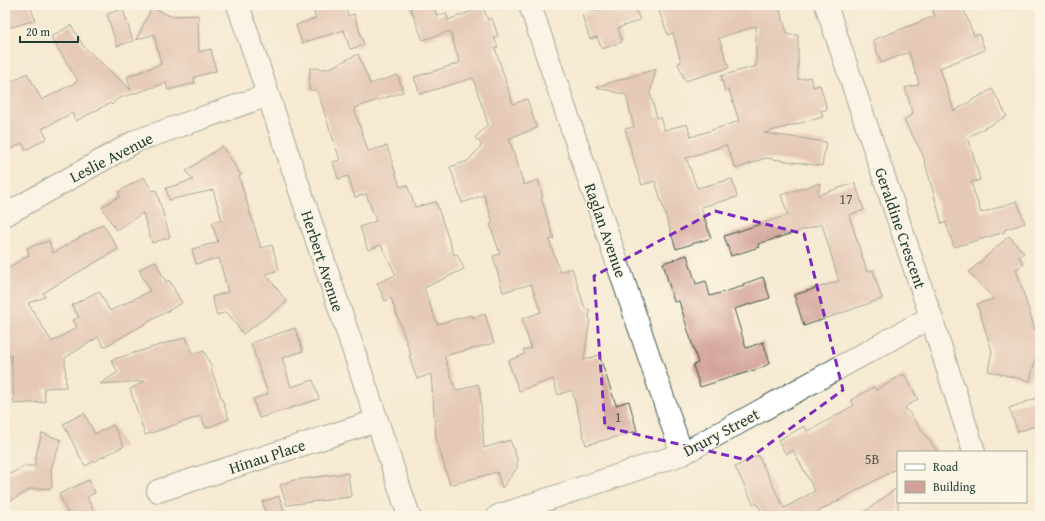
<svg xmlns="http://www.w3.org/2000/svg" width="1045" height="521" font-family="'Gentium Book Plus',serif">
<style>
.building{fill:#d2a197}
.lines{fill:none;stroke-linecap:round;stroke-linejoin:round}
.minor-casing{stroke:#3f574c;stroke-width:24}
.minor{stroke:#fff;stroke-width:22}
.marked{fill:none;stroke:#7b2cbf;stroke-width:3;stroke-dasharray:8 5;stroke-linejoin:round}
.labels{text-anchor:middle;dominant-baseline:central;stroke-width:3;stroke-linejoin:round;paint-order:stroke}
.number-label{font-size:14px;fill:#4c564d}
.street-label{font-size:16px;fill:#1f3d34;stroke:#fcf5e5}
</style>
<rect width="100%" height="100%" fill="#fcf5e5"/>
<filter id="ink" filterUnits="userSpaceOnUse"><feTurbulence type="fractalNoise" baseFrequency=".025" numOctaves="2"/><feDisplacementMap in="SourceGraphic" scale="8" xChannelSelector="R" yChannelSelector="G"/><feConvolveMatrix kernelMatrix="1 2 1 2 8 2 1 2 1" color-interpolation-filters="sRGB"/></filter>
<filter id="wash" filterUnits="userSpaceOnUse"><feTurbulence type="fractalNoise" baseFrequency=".012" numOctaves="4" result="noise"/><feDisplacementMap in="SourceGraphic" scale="16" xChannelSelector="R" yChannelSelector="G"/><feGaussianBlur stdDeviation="0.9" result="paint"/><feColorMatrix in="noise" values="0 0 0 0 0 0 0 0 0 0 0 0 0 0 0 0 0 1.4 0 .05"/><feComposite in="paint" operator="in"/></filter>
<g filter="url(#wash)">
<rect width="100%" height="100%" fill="#f6ead2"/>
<g id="blocks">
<g class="building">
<polygon points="5,5 30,5 35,20 5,29"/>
<polygon points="311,5 345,5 348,16 354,14 364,45 350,49 344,30 302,43 296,25 316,18"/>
<polygon points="409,5 433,5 437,16 446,13 448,20 483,7 488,20 492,18 498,36 494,37 498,47 495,48 513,104 527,99 537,128 509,138 524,185 538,180 543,197 541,197 554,239 549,240 560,272 572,268 585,309 590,310 589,318 590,319 584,360 599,355 616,405 629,401 637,431 586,445 572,390 558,395 553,379 519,391 508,361 525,354 523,350 531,348 522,319 541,312 531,284 503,292 493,256 500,254 490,224 493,223 484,195 462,203 450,167 468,161 482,145 475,138 488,124 473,78 420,94 414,77 460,63 450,31 423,40"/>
<polygon points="612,5 634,5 640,20 618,28 622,42 602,49 597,37 590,39 582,15"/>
<polygon points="657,5 778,5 788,35 798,35 798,80 810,77 813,87 820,85 827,109 821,111 823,117 764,133 826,142 822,166 765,158 736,169 726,145 686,158 697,188 732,179 737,197 701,207 711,238 676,249 655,181 642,185 636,168 625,129 634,127 626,95 596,87 656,69 650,93 657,118 660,117 664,130 687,124 691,137 739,121 729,90 725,91 721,76 756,66 756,26 719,38 729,68 685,81 678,63 681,62 673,33 668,35"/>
<polygon points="931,5 962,5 974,36 979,34 985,50 940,68 954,111 992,89 1007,116 968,137 980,180 971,182 981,213 1017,201 1025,223 1004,230 1005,232 954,247 946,222 942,224 923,155 904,120 913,114 905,88 919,84 909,52 881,63 873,40 935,16"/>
<polygon points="152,7 170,16 198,15 199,52 211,49 216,71 194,77 195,83 168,90 166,83 117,99 112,105 110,103 76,121 72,113 42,129 47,138 26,150 22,143 5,153 5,86 27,73 42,100 78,81 51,37 71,25 84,47 131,90 127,77 161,64 154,34 136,40"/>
<polygon points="123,9 133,41 117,46 107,14"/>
<polygon points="358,54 370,84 398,75 403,92 354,108 368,151 387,146 400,187 407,185 415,207 436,202 454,255 457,254 464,269 424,288 437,324 472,315 473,318 485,314 494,343 444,356 456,391 478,384 480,392 484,448 510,440 517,459 517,468 502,488 497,472 450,485 436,437 431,374 417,379 409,356 411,355 391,298 385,301 377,283 396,275 381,245 368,250 360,227 376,221 366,194 355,197 348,176 338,179 333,162 340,160 317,90 309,90 310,68 328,69"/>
<polygon points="222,146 241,175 239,177 261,248 272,245 279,270 266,274 287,302 243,334 227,312 217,315 212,297 228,292 219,258 196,264 192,249 218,242 212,223 222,220 213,190 169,200 166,188 193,180 186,171"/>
<polygon points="144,177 152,191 156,190 170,237 152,243 143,213 116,230 102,207 120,196 118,192"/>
<polygon points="820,183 818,195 855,183 864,210 849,215 867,272 873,270 882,299 804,326 794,295 839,281 822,224 758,244 759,247 731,256 724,236 788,215 781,195"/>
<polygon points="103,224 118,249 43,293 45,297 28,303 52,342 77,327 73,320 79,317 72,305 99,291 110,311 150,291 139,270 155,261 166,282 169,280 182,303 104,347 98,337 65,358 66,387 44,388 45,402 14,404 11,355 5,359 5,270 29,255 27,248 49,241 53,253"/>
<polygon points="1009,236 1024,253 1019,257 1024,265 1016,269 1035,330 1040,329 1040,355 1036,356 1030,381 988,371 992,351 977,304 994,299 969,272"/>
<polygon points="687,255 696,284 706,281 710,296 744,286 743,284 763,277 770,298 734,309 746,348 763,342 770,363 761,368 700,387 693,365 698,363 679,301 674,302 663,263"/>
<polygon points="295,328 303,351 282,358 291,387 313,380 319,399 259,418 253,399 268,394 251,343"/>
<polygon points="186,337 192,354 204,351 212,368 211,369 229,419 206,428 201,416 145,435 130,389 145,381 100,384 118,372 111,360"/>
<polygon points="904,374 918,399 905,407 938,452 898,452 898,468 810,516 763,516 757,503 754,505 735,467 758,455 784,508 815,491 793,450 786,454 778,440 805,426 807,431 813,428 813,429 854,405 851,400 874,387 876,390"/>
<polygon points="1040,397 1040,424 1018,432 1009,408"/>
<polygon points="84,413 95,434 113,425 124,446 85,466 63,424"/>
<polygon points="42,433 61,440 51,469 52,488 31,489 5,504 5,477 24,466 35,466 35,459"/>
<polygon points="348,473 351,497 287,505 280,485 294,480"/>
<polygon points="89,480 95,493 87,497 96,516 69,516 59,494"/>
<polygon points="898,487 898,516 859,516"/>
<polygon points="279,496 286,516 267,516 262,502"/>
</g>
</g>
</g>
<g filter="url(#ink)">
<use href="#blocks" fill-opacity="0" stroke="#3f574c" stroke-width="1"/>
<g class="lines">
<g class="minor-casing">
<g id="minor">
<polyline points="238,5 409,516"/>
<polyline points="530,5 682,454"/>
<polyline points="826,5 931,317 974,452"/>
<polyline points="5,215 136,141 268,95"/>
<polyline points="158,491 376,421"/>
<polyline points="498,516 682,454 931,317"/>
</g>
</g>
<use href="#minor" class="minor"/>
</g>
</g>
<path d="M0 0H1045V521H0ZM715,211L804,234L843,390L747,460L605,427L594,276Z" fill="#f6ead2" fill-opacity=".55" fill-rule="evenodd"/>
<path class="marked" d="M715,211L804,234L843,390L747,460L605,427L594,276Z"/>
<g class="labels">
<g class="number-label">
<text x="846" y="199">17</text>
<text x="618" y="417">1</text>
<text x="872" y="459">5B</text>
</g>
<g class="street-label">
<text transform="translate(111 157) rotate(-27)">Leslie Avenue</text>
<text transform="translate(901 228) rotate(71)">Geraldine Crescent</text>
<text transform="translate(606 230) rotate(71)">Raglan Avenue</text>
<text transform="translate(323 261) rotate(72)">Herbert Avenue</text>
<text transform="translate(721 432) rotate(-28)">Drury Street</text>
<text transform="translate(267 456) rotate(-18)">Hinau Place</text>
</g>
</g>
<rect width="1045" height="521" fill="none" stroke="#fcf5e5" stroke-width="20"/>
<rect x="897" y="451" width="130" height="52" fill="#fcf5e5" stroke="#a4ab9e"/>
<rect x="905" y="464" width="20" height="6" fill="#ffffff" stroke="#a4ab9e"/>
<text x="933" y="471" font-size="12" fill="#1f3d34">Road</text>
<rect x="905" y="481" width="20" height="12" fill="#d2a197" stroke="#a4ab9e"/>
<text x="933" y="491" font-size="12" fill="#1f3d34">Building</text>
<path d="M20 36v6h58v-6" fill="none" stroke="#1f3d34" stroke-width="2"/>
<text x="26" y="36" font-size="12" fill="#1f3d34" stroke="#fcf5e5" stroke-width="3" paint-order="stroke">20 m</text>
</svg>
